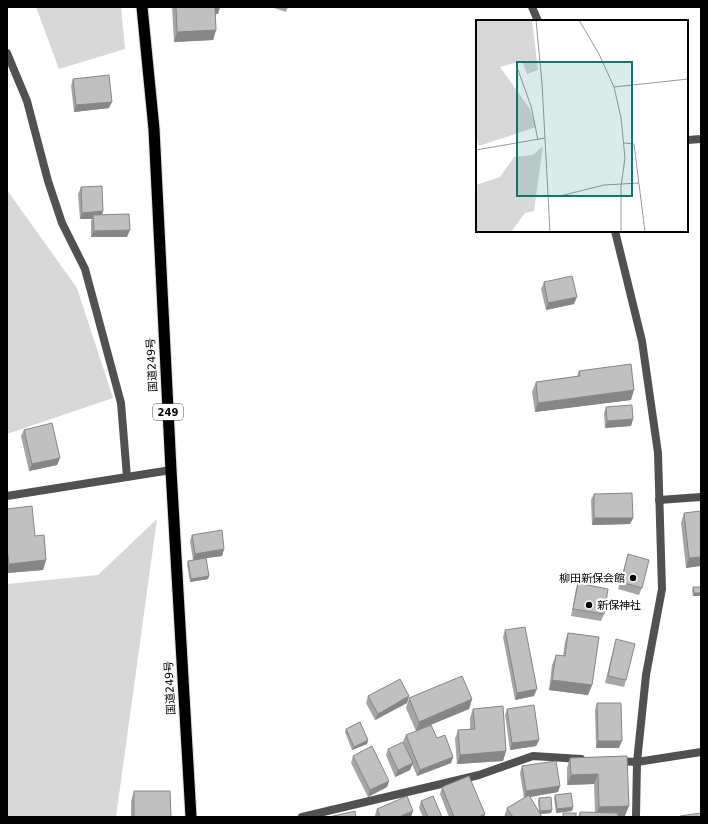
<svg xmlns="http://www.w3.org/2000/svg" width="708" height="824" font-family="'DejaVu Sans','Noto Sans JP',sans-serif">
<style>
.green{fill:#d8d8d8}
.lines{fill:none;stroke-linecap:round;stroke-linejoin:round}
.trunk-casing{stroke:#dbdbdb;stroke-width:13}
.service{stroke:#515151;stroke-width:8}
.minor{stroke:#515151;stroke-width:8}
.tertiary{stroke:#515151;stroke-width:8}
.trunk{stroke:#000;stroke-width:11}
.wall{fill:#a5a5a5}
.shaded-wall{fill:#868686}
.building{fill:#c0c0c0;stroke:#868686}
.poi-dot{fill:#000;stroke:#fff;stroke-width:1.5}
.labels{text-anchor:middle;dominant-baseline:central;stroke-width:4;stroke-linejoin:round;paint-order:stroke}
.shield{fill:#fff;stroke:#4c4c4c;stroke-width:1}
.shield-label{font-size:10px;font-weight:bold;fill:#000}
.street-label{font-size:11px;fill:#000;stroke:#fff}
.poi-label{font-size:11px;fill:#000;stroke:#fff;text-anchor:end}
.inset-road{fill:none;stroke:#999;stroke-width:1}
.view{fill:#0f766e;fill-opacity:0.15;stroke:#0f766e;stroke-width:2}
.inset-edge{fill:none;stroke:#000;stroke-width:2}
</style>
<rect width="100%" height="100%" fill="#fff"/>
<g class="green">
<polygon points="36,7 121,7 125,49 59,69"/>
<polygon points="7,190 77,288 113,398 7,434"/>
<polygon points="157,519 116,817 7,817 7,584 98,575"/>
</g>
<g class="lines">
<g class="trunk-casing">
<polyline id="trunk" points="142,7 154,129 171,470 191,817"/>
</g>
<g class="service">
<polyline points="7,53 27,101 48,181 62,223 85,269 121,403 127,477"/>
<polyline points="7,496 171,470"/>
</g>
<g class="minor">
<polyline points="659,500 701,497"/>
<polyline points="617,761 637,762 701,752"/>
<polyline points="302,817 479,775 533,756 581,759"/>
</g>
<g class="tertiary">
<polyline points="532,7 538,21"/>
<polyline points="687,140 701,139"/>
<polyline points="615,231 642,341 658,453 662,589 646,675 637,762 636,817"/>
</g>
<use href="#trunk" class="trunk"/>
</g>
<g class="wall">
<polygon points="172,7 220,7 218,14 215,14 216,30 213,40 174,42"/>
<polygon points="271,7 288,7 286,12"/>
<polygon points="73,79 109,108 74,112 71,86"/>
<polygon points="81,187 103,211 102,214 127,237 91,237 91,221 92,219 80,219 78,194"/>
<polygon points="544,282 574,304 546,310 541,289"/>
<polygon points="579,371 631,400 535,412 532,392 536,382 577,376"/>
<polygon points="606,407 633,419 631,426 605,428 604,413"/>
<polygon points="24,430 60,458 57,465 29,471 21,436"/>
<polygon points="594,494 633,518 630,524 592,525 591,500"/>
<polygon points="7,509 35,536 46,560 43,570 7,573"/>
<polygon points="701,511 701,577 700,566 686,568 681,523 684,513"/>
<polygon points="192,535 224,549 222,556 206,558 209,576 208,579 190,582 187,564 188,561 193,560 190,541"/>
<polygon points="628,554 642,588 639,595 618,589"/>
<polygon points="578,583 604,614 601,621 571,616 576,589"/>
<polygon points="693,587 701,587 701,596 693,596 692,591"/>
<polygon points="505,630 534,696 515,700 503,637"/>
<polygon points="568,633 592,685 588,695 549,690 552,665 556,655 563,656 565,642"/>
<polygon points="616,639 626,680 624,687 605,683 614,646"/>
<polygon points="368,696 409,696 407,703 375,720 366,703"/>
<polygon points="409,698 472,699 469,709 430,725 437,738 453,757 451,763 417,776 412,764 410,770 395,777 386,755 388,749 407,751 403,741 406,735 416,731 406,708"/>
<polygon points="597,703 619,748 596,748 595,710"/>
<polygon points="473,709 506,751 503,761 457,764 455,739 458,730 470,729 470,718"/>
<polygon points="507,709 539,740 536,746 510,750 505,715"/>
<polygon points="346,729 368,740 367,744 352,750 345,732"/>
<polygon points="353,756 389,781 387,787 368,797 351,763"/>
<polygon points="627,756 625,816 618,816 618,817 578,817 580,812 595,812 594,784 567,785 567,768 570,758"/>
<polygon points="522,766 560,786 558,792 530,797 539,811 538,801 539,798 552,810 551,813 541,814 542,817 504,817 507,808 524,798 520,773"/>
<polygon points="442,787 485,814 484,817 449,817 440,794"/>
<polygon points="134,791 171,817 131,817 131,801"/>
<polygon points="555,795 573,807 572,811 556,813 554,798"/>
<polygon points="421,801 442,817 423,817 419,808"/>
<polygon points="377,809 411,817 375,817 375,815"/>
</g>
<g class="shaded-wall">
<polygon points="214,7 220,7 218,14 211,14"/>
<polygon points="216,30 213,40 174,42 177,32"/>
<polygon points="112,102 109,108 74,112 76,105"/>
<polygon points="103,211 101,218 93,215 92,219 80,219 82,213"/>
<polygon points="130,230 127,237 91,237 94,231"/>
<polygon points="577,297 574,304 546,310 548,303"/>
<polygon points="634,390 631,400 535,412 538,403"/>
<polygon points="633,419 631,426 605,428 607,421"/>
<polygon points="60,458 57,465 29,471 32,464"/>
<polygon points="594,518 633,518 630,524 592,525"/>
<polygon points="224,549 222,556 193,560 195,554"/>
<polygon points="701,557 701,563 700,566 686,568 689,558"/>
<polygon points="46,560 43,570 7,573 7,568 9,564"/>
<polygon points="209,576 208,579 190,582 191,579"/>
<polygon points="694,593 701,593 701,596 693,596"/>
<polygon points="552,680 592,685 588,695 549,690"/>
<polygon points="537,689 534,696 515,700 517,693"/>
<polygon points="409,696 407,703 375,720 378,714"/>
<polygon points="472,699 469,709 416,731 419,722"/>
<polygon points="368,740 367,744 352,750 354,747"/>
<polygon points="539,740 536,746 510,750 512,743"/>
<polygon points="598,741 622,741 619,748 596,748"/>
<polygon points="506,751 503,761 457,764 460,755"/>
<polygon points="453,757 451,763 417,776 420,770"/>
<polygon points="413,763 410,770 395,777 398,770"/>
<polygon points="598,774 594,784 567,785 571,775"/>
<polygon points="389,781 387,787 368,797 370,790"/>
<polygon points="560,786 558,792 524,798 526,791"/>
<polygon points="629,806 625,816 595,817 599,807"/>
<polygon points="573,807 572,811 556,813 557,809"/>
<polygon points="552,810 551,813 539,814 540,811"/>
<polygon points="413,811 411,817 400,817 401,816"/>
<polygon points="485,814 484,817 478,817"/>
</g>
<g class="building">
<polygon points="176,7 215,7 216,30 177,32"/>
<polygon points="109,75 112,102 76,105 73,79"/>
<polygon points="102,186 103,211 82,213 81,187"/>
<polygon points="129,214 130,230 94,231 93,215"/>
<polygon points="572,276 577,297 548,303 544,282"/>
<polygon points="631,364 634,390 538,403 536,382 580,376 579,371"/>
<polygon points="632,405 633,419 607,421 606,407"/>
<polygon points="52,423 60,458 32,464 24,430"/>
<polygon points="632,493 633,518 594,518 594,494"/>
<polygon points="32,506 35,536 44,535 46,560 9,564 7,549 7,509"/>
<polygon points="701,511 701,557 689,558 684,513"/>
<polygon points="222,530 224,549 195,554 192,535"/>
<polygon points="628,554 649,560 642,588 621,582"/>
<polygon points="206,558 209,576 191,579 188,561"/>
<polygon points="578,583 608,589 604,614 573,609"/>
<polygon points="693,587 701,587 701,593 694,593"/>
<polygon points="525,627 537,689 517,693 505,630"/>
<polygon points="568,633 599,637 592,685 552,680 556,655 565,656"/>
<polygon points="616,639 635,644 626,680 608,676"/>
<polygon points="462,676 472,699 419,722 409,698"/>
<polygon points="400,679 409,696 378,714 368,696"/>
<polygon points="597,703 621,703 622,741 598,741"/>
<polygon points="534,705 539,740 512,743 507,709"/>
<polygon points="503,706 506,751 460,755 458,730 475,729 473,709"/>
<polygon points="360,722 368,740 354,747 346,729"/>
<polygon points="431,725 437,738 445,735 453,757 420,770 406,735"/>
<polygon points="403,742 413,763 398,770 388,749"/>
<polygon points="372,746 389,781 370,790 353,756"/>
<polygon points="627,756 629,806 599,807 598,774 571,775 570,758"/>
<polygon points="556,761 560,786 526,791 522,766"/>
<polygon points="469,776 485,814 478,817 454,817 442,787"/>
<polygon points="134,791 170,791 171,817 134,817"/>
<polygon points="571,793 573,807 557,809 555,795"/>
<polygon points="529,795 542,817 513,817 507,808"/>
<polygon points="407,796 413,811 401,816 401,817 380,817 377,809"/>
<polygon points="433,796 442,817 428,817 421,801"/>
<polygon points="551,797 552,810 540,811 539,798"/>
<polygon points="355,811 356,817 329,817"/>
<polygon points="580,812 618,813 618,817 580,817"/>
<rect x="563" y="813" width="13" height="4"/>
<polygon points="701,813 701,817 680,817 680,816"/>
</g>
<g class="poi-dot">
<circle cx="633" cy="578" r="4"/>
<circle cx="589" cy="605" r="4"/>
</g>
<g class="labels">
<rect class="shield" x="153" y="404" width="30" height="16" rx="3"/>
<g class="shield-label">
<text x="168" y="412">249</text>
</g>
<g class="street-label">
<text transform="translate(152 365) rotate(-93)">国道249号</text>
<text transform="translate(170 688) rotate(-93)">国道249号</text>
</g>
<g class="poi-label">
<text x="625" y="578">柳田新保会館</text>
<text x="597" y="605" text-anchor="start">新保神社</text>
</g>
</g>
<g transform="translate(476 20)">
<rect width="212" height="212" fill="#fff"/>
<path d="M0,0H56L62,50L51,54L46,41L24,47L54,89L60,107L3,126L0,116ZM67,126L58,191L49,193L35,212H0V165L24,157L38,137L57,135Z" fill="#d8d8d8"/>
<path class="inset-road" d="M60,0L66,63L74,212M103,0L123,34L138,67L145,98L149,138L145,166V212M42,50L55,86L62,120M138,67L212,59M148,123L158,124L169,212M0,130L69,118M72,176H84L128,165L163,163"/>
<path class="view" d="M41,42H156V176H41Z"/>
<rect width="212" height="212" class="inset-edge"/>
</g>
<rect width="708" height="824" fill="none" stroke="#000000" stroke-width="16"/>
</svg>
